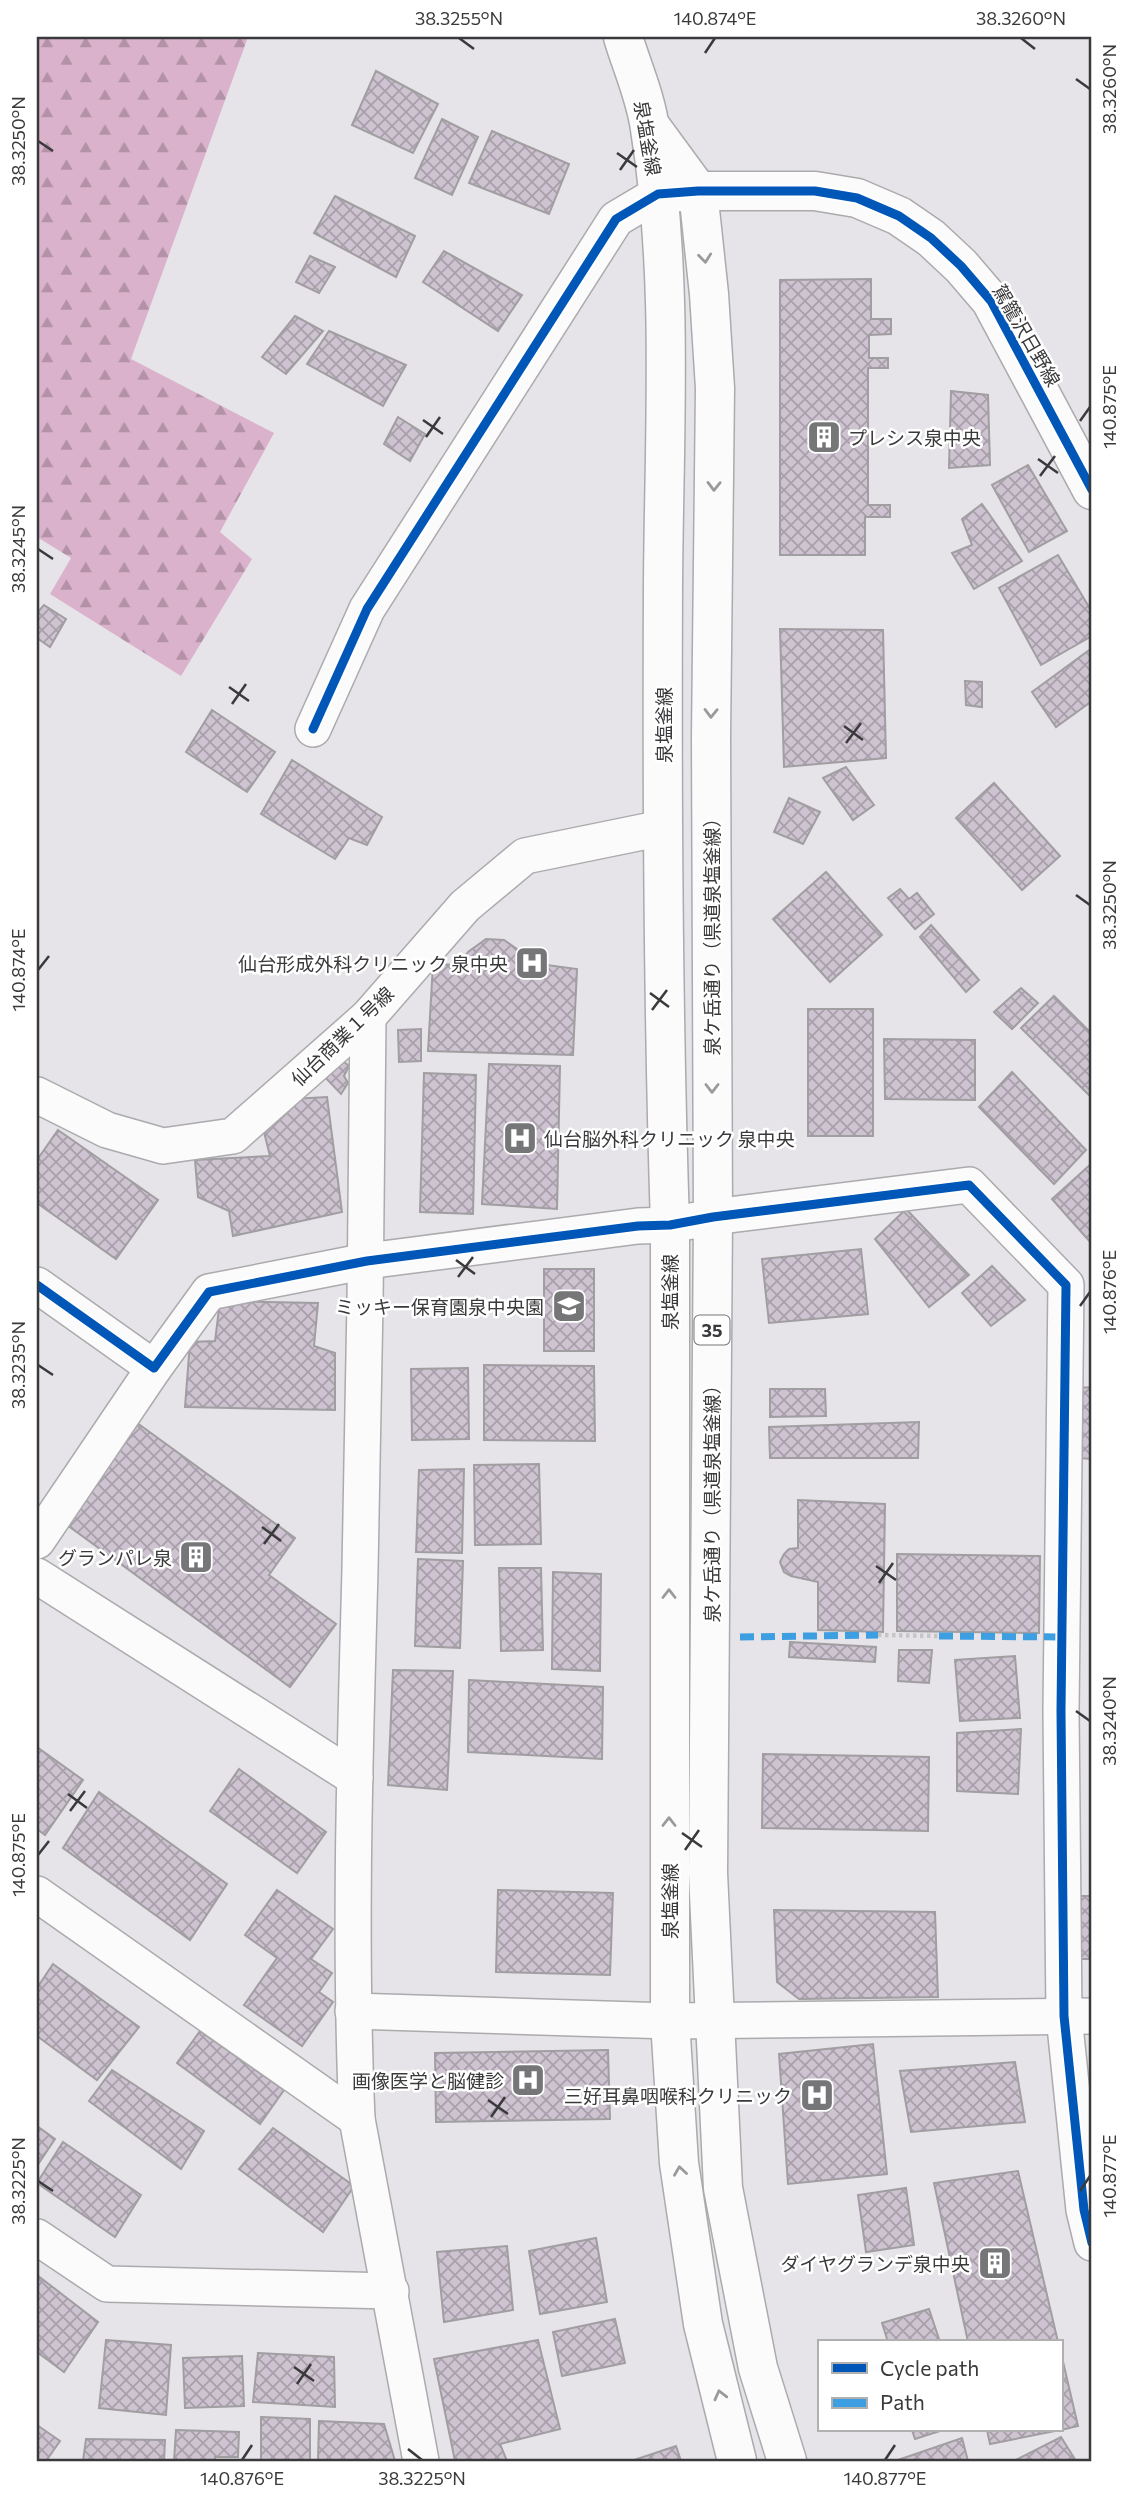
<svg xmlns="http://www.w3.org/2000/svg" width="1129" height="2498" font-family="Commissioner,'Noto Sans JP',sans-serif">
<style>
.forest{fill:url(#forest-firs)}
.building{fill:url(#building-cross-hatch);stroke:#a09ea1;stroke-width:2}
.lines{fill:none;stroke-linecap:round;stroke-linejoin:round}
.street-casing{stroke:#abaaac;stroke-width:38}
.secondary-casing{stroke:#abaaac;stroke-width:41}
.primary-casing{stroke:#abaaac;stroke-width:41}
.path{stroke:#c6c6c7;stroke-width:4.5;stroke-dasharray:3.5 3.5;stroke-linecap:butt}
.street{stroke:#fbfbfc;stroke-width:35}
.secondary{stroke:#fbfbfc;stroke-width:38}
.primary{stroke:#fbfbfc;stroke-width:38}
.quiet{stroke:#3e9ee2;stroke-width:7;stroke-dasharray:14 7;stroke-linecap:butt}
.cycleway-casing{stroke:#fff;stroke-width:13}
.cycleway{stroke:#0057b8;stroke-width:9}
.oneway{stroke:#9a9a9c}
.ticks{fill:none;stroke:#3a3a3c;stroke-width:2.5}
.labels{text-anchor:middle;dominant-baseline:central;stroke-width:5;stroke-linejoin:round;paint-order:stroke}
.shield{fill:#fff;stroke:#757576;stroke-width:2}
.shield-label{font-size:18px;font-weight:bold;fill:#3a3a3c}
.street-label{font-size:19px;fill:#3a3a3c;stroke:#fff}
.poi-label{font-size:19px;fill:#3a3a3c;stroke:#fff;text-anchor:end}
.neatline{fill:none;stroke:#3a3a3c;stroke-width:2.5}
.ticks-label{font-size:18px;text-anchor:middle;fill:#3a3a3c}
</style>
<defs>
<pattern id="forest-firs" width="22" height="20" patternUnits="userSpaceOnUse" patternTransform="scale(1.75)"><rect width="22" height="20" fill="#dbb2cc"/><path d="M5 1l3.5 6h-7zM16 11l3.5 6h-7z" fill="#b392a7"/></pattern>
<pattern id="building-cross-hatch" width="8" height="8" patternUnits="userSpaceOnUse" patternTransform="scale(1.75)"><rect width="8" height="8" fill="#cec3d1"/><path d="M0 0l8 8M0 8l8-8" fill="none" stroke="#a89fab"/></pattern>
</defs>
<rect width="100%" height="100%" fill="#e6e4e8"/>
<polygon class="forest" points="37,37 248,37 131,359 274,433 220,532 252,559 181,676 50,594 71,558 37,537"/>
<g class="building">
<polygon points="376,71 438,104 413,153 352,125"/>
<polygon points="442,119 478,137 452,195 415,178"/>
<polygon points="492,131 569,164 549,214 469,183"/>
<polygon points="335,196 415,236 396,277 314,233"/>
<polygon points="444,251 522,295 498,331 423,282"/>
<polygon points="310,256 335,267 319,293 296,282"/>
<polygon points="871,279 871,319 891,319 891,334 869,335 869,358 888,358 888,368 868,368 868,505 890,505 890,517 865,517 865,555 780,555 780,280"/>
<polygon points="295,316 323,331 286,374 262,357"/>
<polygon points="329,331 406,365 383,406 307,364"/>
<polygon points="951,391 988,395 990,465 949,468"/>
<polygon points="398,417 425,434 410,461 384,444"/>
<polygon points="1028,465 1067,531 1029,552 992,485"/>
<polygon points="982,504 1022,561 974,589 952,553 972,545 962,519"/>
<polygon points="1058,555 1092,612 1092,636 1041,665 999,588"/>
<polygon points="44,605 66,619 50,647 37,638 37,613"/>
<polygon points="780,629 883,630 886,758 784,767"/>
<polygon points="1092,648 1092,701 1056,727 1032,692"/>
<polygon points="965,681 982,682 982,707 966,705"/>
<polygon points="212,710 275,752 247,792 186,752"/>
<polygon points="292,760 382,817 367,845 349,838 335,859 261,814"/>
<polygon points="846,767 874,805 853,820 823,778"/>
<polygon points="994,783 1060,856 1022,890 956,818"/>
<polygon points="789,798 820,812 803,844 774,832"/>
<polygon points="826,872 882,935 830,982 773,919"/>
<polygon points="900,889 909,899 917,893 934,914 915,929 888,898"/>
<polygon points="931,925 979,980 966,992 920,937"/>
<polygon points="486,939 504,940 521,952 525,962 577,969 573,1055 428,1051 433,964 460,965 468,952"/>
<polygon points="1021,988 1038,1003 1012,1029 994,1012"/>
<polygon points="1054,996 1092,1034 1092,1098 1021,1028"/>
<rect x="808" y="1009" width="65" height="127"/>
<polygon points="421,1029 421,1061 399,1062 398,1030"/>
<polygon points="884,1039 975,1040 975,1100 885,1099"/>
<polygon points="338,1057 349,1066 344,1076 348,1083 341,1094 322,1074"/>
<polygon points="489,1064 560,1066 557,1209 482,1204"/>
<polygon points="1012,1072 1086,1150 1054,1184 979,1107"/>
<polygon points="424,1073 476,1075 473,1214 420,1212"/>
<polygon points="327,1097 342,1212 233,1236 229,1211 198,1197 195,1160 270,1156 263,1128 292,1099"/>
<polygon points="58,1130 158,1200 116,1259 37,1203 37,1160"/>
<polygon points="1092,1163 1092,1244 1052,1199"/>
<polygon points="906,1209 969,1275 929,1307 875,1239"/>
<polygon points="861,1249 868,1314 769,1323 762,1259"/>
<polygon points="992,1266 1025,1300 991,1326 962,1293"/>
<rect x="544" y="1269" width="50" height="82"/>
<polygon points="220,1301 318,1303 314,1346 335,1353 335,1410 185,1407 190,1342 215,1341"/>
<polygon points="484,1365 594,1366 595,1441 484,1440"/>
<polygon points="468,1368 469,1439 412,1440 411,1369"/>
<polygon points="1092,1387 1092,1459 1079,1458 1078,1388"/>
<polygon points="770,1389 825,1389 826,1416 770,1417"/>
<polygon points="129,1417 295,1538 269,1575 336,1624 290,1687 56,1517"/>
<polygon points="919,1422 918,1458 770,1458 769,1427"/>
<polygon points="539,1464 541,1544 475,1545 474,1465"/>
<polygon points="464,1469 462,1553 416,1552 419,1470"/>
<polygon points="798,1500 885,1504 883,1632 818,1630 818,1582 791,1576 784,1572 780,1562 784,1554 789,1549 798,1548"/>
<polygon points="897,1554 1040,1556 1039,1633 897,1631"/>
<polygon points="418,1559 463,1561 460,1648 415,1646"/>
<polygon points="499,1568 541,1568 543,1650 501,1651"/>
<polygon points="553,1572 601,1574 600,1671 552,1669"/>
<polygon points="790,1642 876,1647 875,1662 789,1657"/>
<polygon points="899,1650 932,1650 929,1683 898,1681"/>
<polygon points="1015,1656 1020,1718 960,1721 955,1660"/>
<polygon points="393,1670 453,1671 447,1790 388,1785"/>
<polygon points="469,1680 603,1687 602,1759 468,1752"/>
<polygon points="1021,1729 1018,1794 957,1791 957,1733"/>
<polygon points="37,1747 83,1780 45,1835 37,1829"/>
<polygon points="763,1754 929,1757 928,1831 762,1828"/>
<polygon points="239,1769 326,1832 297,1873 210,1811"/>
<polygon points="99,1792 227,1884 190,1940 63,1848"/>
<polygon points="277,1890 333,1929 311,1959 332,1973 319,1992 333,2002 302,2046 244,2005 277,1958 245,1935"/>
<polygon points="498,1890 613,1893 610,1975 496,1972"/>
<rect x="1081" y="1896" width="11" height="63"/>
<polygon points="774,1910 935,1912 938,1997 799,1999 777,1982"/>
<polygon points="53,1964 139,2027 97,2080 37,2036 37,1988"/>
<polygon points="200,2031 284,2090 260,2124 177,2063"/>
<polygon points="873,2044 887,2174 788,2184 779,2054"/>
<polygon points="608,2050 610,2119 436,2122 435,2053"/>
<polygon points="1015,2062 1025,2122 911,2132 900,2071"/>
<polygon points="112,2070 204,2131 181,2169 89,2101"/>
<polygon points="37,2126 55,2139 37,2166"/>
<polygon points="273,2128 354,2186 323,2232 239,2169"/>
<polygon points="63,2142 141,2195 115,2237 37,2183"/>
<polygon points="1018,2171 1058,2342 968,2342 934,2183"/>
<polygon points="906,2188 914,2245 866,2252 858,2195"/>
<polygon points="596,2238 607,2302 540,2314 529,2251"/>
<polygon points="507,2246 513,2310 444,2322 437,2252"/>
<polygon points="37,2275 98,2322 64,2372 37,2352"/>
<polygon points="929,2309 940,2342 888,2342 882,2323"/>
<polygon points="615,2319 625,2363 562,2376 553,2332"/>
<polygon points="106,2340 171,2345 166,2415 99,2408"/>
<polygon points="538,2340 560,2429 500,2444 507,2461 455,2461 434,2359"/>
<polygon points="258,2353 334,2357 335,2407 253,2402"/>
<polygon points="1061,2353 1078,2426 1061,2430"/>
<polygon points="242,2356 244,2406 185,2408 183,2358"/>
<polygon points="261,2417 310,2419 310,2461 261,2461"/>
<polygon points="319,2421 384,2424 395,2461 318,2461"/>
<polygon points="37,2425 60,2441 46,2461 37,2461"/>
<polygon points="176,2430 239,2432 238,2457 215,2457 215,2461 174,2461"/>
<polygon points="912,2430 943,2430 915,2439"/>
<polygon points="987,2430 1060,2430 990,2444"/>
<polygon points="1061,2437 1076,2461 1014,2461"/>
<polygon points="962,2438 968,2461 895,2461"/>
<polygon points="86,2439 165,2440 164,2461 83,2461"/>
<polygon points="676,2446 681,2461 631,2461"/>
</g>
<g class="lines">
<g class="street-casing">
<g id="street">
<polyline points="313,729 367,609 616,219 658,194"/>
<polyline points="37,1095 107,1130 163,1146 233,1136 368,1017 465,906 525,856 662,828"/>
<polyline points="37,1285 154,1368 209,1292 367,1261 638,1226 670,1225 713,1217 969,1185 1066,1285 1061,1711 1064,2016 1084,2210 1092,2243"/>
<polyline points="37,1541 154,1368"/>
<polyline points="37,1576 355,1778"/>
<polyline points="37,1894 357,2119 421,2461"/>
<polyline points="353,2011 670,2021 1092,2016"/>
<path d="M357,2119C349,1936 355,1753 360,1570C364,1386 367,1201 368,1017"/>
<polyline points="37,2237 107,2284 391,2291"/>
</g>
</g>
<g class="secondary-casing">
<polyline id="secondary" points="665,193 698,191 815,191 857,198 899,216 931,238 961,266 991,301 1092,490"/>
</g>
<g class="primary-casing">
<g id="primary">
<path d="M623,37C632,67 646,98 650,129C674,278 664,433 663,584C662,798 663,1011 670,1225V2021L679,2163L703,2324L737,2461"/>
<polyline points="651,127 698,191 709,294 715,388 711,737 713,1217 708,1873 723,2188 758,2368 787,2461"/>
</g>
</g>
<polyline class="path" points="878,1635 939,1636"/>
<use href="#street" class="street"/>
<use href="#secondary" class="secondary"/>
<use href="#primary" class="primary"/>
<g class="quiet">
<polyline points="939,1636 1062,1637"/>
<polyline points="740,1637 878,1635"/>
</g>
<g class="cycleway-casing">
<g id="cycleway">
<polyline points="313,729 367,609 616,219 658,194 698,191 815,191 857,198 899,216 931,238 961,266 991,301 1092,490"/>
<polyline points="37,1285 154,1368 209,1292 367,1261 638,1226 670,1225 713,1217 969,1185 1066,1285 1061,1711 1064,2016 1084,2210 1092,2243"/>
</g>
</g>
<use href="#cycleway" class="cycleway"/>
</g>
<defs><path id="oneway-chevron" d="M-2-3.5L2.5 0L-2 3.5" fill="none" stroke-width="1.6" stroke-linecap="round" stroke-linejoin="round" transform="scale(1.75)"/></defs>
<g class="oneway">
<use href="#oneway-chevron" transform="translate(705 258) rotate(84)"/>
<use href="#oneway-chevron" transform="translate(714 486) rotate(91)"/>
<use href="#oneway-chevron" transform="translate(711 713) rotate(91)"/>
<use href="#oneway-chevron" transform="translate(712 1088) rotate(90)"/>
<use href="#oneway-chevron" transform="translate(669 1594) rotate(-90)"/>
<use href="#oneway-chevron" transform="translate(669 1822) rotate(-90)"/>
<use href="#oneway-chevron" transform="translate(680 2171) rotate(-98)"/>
<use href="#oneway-chevron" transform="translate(720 2395) rotate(-104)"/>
</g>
<path class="ticks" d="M459,38L474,49M1021,38L1035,49M705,53L715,38M1076,79L1090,89M38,141L53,151M617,153L637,167M620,170L634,150M423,420L443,434M1080,421L1090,407M426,437L440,417M1038,459L1058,473M1040,476L1055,456M38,549L53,559M229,687L249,701M232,704L246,684M844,726L863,740M846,743L861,723M1076,895L1090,905M38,970L49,956M650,993L669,1007M652,1010L667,990M456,1260L475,1274M458,1277L473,1257M1080,1306L1090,1292M38,1365L53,1375M262,1527L281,1541M264,1544L279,1524M876,1566L896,1580M879,1583L893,1563M1076,1711L1090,1721M68,1794L87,1808M70,1811L85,1791M682,1833L702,1847M685,1850L699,1830M38,1855L49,1841M488,2100L508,2114M491,2117L505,2097M38,2181L53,2191M1080,2191L1090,2176M294,2367L314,2381M297,2384L311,2364M408,2449L422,2460M242,2460L252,2445M885,2460L895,2445"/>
<defs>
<g id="building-square" transform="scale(1.75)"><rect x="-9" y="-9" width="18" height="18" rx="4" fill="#767678" stroke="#fff"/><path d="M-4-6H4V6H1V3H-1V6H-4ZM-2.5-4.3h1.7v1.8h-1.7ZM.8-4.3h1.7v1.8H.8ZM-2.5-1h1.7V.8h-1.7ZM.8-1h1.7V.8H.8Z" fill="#fff"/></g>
<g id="hospital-square" transform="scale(1.75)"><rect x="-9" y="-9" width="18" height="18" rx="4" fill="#767678" stroke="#fff"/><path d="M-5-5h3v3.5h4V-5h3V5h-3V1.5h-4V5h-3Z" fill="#fff"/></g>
<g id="school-square" transform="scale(1.75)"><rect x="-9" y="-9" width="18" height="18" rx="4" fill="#767678" stroke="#fff"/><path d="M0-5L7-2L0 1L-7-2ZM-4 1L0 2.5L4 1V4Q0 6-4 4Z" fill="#fff"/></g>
</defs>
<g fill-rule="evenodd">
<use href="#building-square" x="824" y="437"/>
<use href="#hospital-square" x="532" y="963"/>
<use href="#hospital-square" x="520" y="1138"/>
<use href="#school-square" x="569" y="1306"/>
<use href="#building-square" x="196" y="1557"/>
<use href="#hospital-square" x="528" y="2080"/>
<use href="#hospital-square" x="817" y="2095"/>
<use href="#building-square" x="995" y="2263"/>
</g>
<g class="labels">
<rect class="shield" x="694.5" y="1315.5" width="35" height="29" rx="5"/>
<g class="shield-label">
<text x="712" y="1330">35</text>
</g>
<g class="street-label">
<text transform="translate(648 138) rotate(80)">泉塩釜線</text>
<text transform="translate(1027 335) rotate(60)">駕籠沢日野線</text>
<text transform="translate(663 725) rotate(-90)">泉塩釜線</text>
<text transform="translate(711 932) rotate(-90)">泉ケ岳通り（県道泉塩釜線）</text>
<text transform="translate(342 1036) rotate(-44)">仙台商業１号線</text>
<text transform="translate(669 1292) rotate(-90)">泉塩釜線</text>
<text transform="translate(711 1499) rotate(-90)">泉ケ岳通り（県道泉塩釜線）</text>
<text transform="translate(669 1901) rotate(-90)">泉塩釜線</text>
</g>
<g class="poi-label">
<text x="848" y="437" text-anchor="start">プレシス泉中央</text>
<text x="508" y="963">仙台形成外科クリニック 泉中央</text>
<text x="544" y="1138" text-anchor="start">仙台脳外科クリニック 泉中央</text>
<text x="544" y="1306">ミッキー保育園泉中央園</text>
<text x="172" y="1557">グランパレ泉</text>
<text x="504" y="2080">画像医学と脳健診</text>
<text x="792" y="2095">三好耳鼻咽喉科クリニック</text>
<text x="970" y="2263">ダイヤグランデ泉中央</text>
</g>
</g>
<rect width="1129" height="2498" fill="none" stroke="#ffffff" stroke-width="77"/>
<rect x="818" y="2340" width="245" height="91" fill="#ffffff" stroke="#b0b0b1" stroke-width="2"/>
<rect x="832" y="2363" width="35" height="10" fill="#0057b8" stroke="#b0b0b1" stroke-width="2"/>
<text x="880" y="2376" font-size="21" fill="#3a3a3c">Cycle path</text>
<rect x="832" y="2398" width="35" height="10" fill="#3e9ee2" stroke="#b0b0b1" stroke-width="2"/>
<text x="880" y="2410" font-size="21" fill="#3a3a3c">Path</text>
<rect x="38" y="38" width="1052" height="2422" class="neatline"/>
<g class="ticks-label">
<text x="459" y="25">38.3255°N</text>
<text x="715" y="25">140.874°E</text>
<text x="1021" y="25">38.3260°N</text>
<text transform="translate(1110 89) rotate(-90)" y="6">38.3260°N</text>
<text transform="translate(19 141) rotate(-90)" y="6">38.3250°N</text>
<text transform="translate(1110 407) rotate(-90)" y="6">140.875°E</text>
<text transform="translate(19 549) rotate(-90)" y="6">38.3245°N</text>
<text transform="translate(1110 905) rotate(-90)" y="6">38.3250°N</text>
<text transform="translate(19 970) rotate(-90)" y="6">140.874°E</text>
<text transform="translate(1110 1292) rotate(-90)" y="6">140.876°E</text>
<text transform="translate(19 1365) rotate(-90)" y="6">38.3235°N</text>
<text transform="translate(1110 1721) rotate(-90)" y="6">38.3240°N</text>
<text transform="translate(19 1855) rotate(-90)" y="6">140.875°E</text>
<text transform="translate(1110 2176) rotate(-90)" y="6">140.877°E</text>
<text transform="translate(19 2181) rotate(-90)" y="6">38.3225°N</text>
<text x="242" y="2485">140.876°E</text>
<text x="422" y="2485">38.3225°N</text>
<text x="885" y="2485">140.877°E</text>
</g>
</svg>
